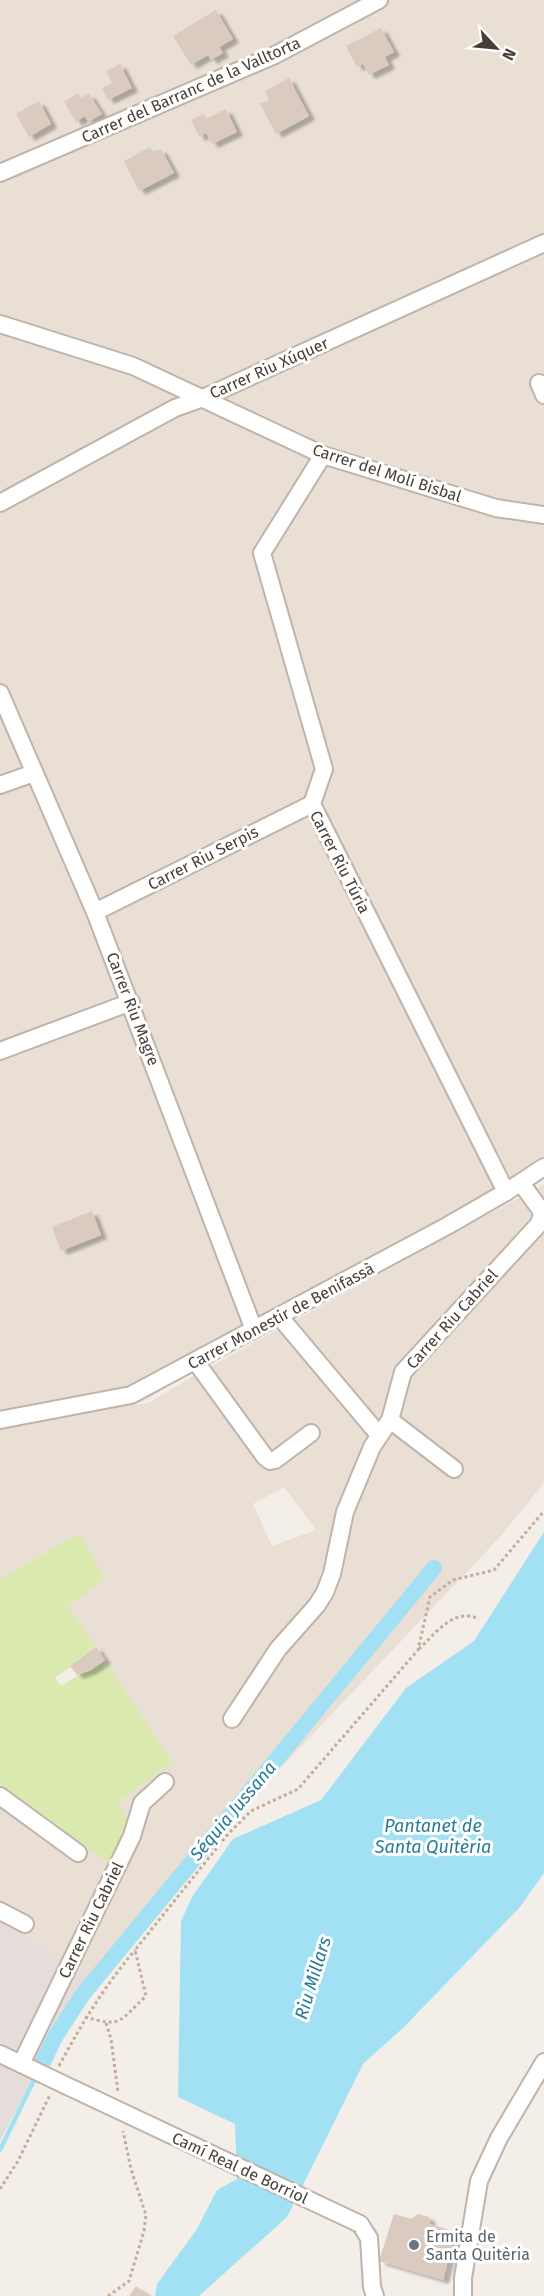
<svg xmlns="http://www.w3.org/2000/svg" width="544" height="2296" font-family="'Fira Sans',sans-serif">
<style>
.residential{fill:#e9dfd5;fill-rule:evenodd}
.industrial{fill:#e4ddd9}
.green{fill:#daeaaf}
.water{fill:#a2e1f3}
.lines{fill:none;stroke-linecap:round;stroke-linejoin:round}
.stream{stroke:#a2e1f3;stroke-width:4.5}
.canal{stroke:#a2e1f3;stroke-width:16}
.building{fill:#dacabf;filter:url(#shadow)}
.minor-casing{stroke:#c0b4aa;stroke-width:20}
.path{stroke:#c3ad9a;stroke-width:3;stroke-dasharray:3 3;stroke-linecap:butt}
.minor{stroke:#fff;stroke-width:16}
.minor-bridge-casing{stroke:#c0b4aa;stroke-width:20;stroke-linecap:butt}
.minor-bridge{stroke:#fff;stroke-width:16}
.worship-dot{fill:#6b7280;stroke:#fff;stroke-width:2}
.labels{text-anchor:middle;dominant-baseline:central;stroke-width:6;stroke-linejoin:round;paint-order:stroke}
.street-label{font-size:16px;fill:#483e36;stroke:#fff}
.worship-label{font-size:16px;fill:#5b616d;stroke:#fff;text-anchor:start}
.water-label{font-size:18px;font-style:italic;fill:#257c97;stroke:#fff}
</style>
<defs>
<filter id="shadow"><feDropShadow dx="6" dy="4" stdDeviation="1.5" flood-color="#0004"/></filter>
</defs>
<rect width="100%" height="100%" fill="#f4eee8"/>
<path class="residential" d="M0,0H544V1163L137,1405L150,1402L195,1375L544,1184V1483L500,1537L157,1898L79,1989L88,1975L0,1923V1784L61,1829L118,1803L172,1762L68,1606L79,1533L0,1579ZM284,1487L316,1530L272,1546L253,1504Z"/>
<polygon class="industrial" points="0,1923 88,1975 0,2141"/>
<path class="green" d="M79,1533L105,1579L68,1606L96,1647L55,1678L61,1686C75,1676 90,1671 105,1660L172,1762L118,1803L129,1822L109,1863L0,1784V1579Z"/>
<polygon class="water" points="544,1532 544,1873 520,1907 404,2027 363,2064 287,2217 199,2296 155,2296 157,2284 197,2229 217,2190 237,2179 235,2124 178,2097 181,1921 192,1897 233,1839 321,1800 406,1688 474,1641"/>
<g class="lines">
<polyline class="stream" points="0,2150 34,2080"/>
<polyline class="canal" points="43,2062 55,2037 83,1994 434,1568"/>
</g>
<g class="building">
<polygon points="216,10 233,39 219,47 223,53 211,60 208,55 191,65 173,36"/>
<polygon points="381,28 394,52 385,57 389,65 369,75 363,64 357,67 346,46"/>
<polygon points="120,64 132,88 108,100 102,88 112,83 106,71"/>
<polygon points="289,78 309,116 276,134 260,104 269,100 265,91"/>
<polygon points="78,93 81,98 89,94 102,114 88,122 85,116 76,122 64,102"/>
<polygon points="39,101 51,124 29,137 16,114"/>
<polygon points="226,109 237,132 212,144 206,133 199,137 191,120 204,114 206,119"/>
<polygon points="150,147 153,153 161,149 174,173 139,191 124,161"/>
<polygon points="92,1211 101,1235 61,1251 52,1227"/>
<polygon points="96,1647 105,1660 91,1670 77,1675 70,1666"/>
<polygon points="394,2214 411,2219 418,2214 429,2217 430,2224 455,2232 443,2280 379,2261"/>
<polygon points="136,2286 150,2296 129,2296"/>
</g>
<g class="lines">
<g class="minor-casing">
<g id="minor">
<polyline points="0,173 275,55 379,0"/>
<polyline points="0,324 133,366 323,455 496,508 544,515"/>
<polyline points="539,383 544,395"/>
<polyline points="323,455 262,553 324,769 312,804 506,1192"/>
<polyline points="0,503 175,408 203,398 544,243"/>
<polyline points="0,693 95,912 254,1330"/>
<polyline points="0,785 34,773"/>
<polyline points="95,912 312,804"/>
<polyline points="0,1051 131,1002"/>
<polyline points="279,1316 379,1435"/>
<polyline points="196,1362 265,1457 270,1461 275,1460 311,1433"/>
<polyline points="0,1420 131,1395 447,1226 506,1192 544,1167"/>
<polyline points="390,1420 454,1469"/>
<polyline points="232,1719 278,1649 317,1605 325,1592 332,1574 345,1512 372,1447 390,1420 403,1372 538,1225 542,1216 540,1209 521,1183"/>
<polyline points="0,1796 78,1853"/>
<polyline points="0,1911 25,1924"/>
<polyline points="0,2054 65,2085"/>
<polyline points="21,2064 132,1836 142,1803 165,1782"/>
<polyline points="360,2224 369,2238 372,2287 375,2296"/>
<polyline points="463,2296 463,2278 479,2181 499,2138 544,2062"/>
</g>
</g>
<g class="path">
<path d="M419,1649C436,1633 454,1607 479,1619"/>
<path d="M85,2017C123,2028 119,2021 146,1996L135,1950L228,1834L251,1811L298,1789L418,1650L430,1597L453,1580L494,1570L544,1511"/>
<polyline points="106,2023 111,2039 118,2092"/>
<path d="M59,2066C82,2023 104,1987 135,1950"/>
<polyline points="0,2189 18,2161 50,2095"/>
<polyline points="108,2296 129,2281 144,2231 146,2215 131,2169 123,2131"/>
</g>
<use href="#minor" class="minor"/>
<g class="minor-bridge-casing">
<polyline id="minor-bridge" points="65,2085 360,2224"/>
</g>
<use href="#minor-bridge" class="minor-bridge"/>
</g>
<circle class="worship-dot" cx="414" cy="2245" r="6"/>
<g class="labels">
<g class="street-label">
<text transform="translate(191 90) rotate(-24)">Carrer del Barranc de la Valltorta</text>
<text transform="translate(269 368) rotate(-24)">Carrer Riu Xúquer</text>
<text transform="translate(387 473) rotate(18)">Carrer del Molí Bisbal</text>
<text transform="translate(203 858) rotate(-27)">Carrer Riu Serpis</text>
<text transform="translate(340 862) rotate(63)">Carrer Riu Túria</text>
<text transform="translate(133 1009) rotate(69)">Carrer Riu Magre</text>
<text transform="translate(281 1316) rotate(-28)">Carrer Monestir de Benifassà</text>
<text transform="translate(452 1319) rotate(-48)">Carrer Riu Cabriel</text>
<text transform="translate(91 1920) rotate(-64)">Carrer Riu Cabriel</text>
<text transform="translate(240 2168) rotate(25)">Camí Real de Borriol</text>
</g>
<g class="worship-label">
<text x="426" y="2236">Ermita de<tspan x="426" dy="18">Santa Quitèria</tspan></text>
</g>
<g class="water-label">
<text transform="translate(233 1811) rotate(-50)">Séquia Jussana</text>
<text x="433" y="1826">Pantanet de<tspan x="433" dy="21">Santa Quitèria</tspan></text>
<text transform="translate(313 1978) rotate(-73)">Riu Millars</text>
</g>
</g>
<g transform="translate(496 48) rotate(116)" stroke="#ffffff" stroke-width="4.5" paint-order="stroke">
<path d="M0-4.5L10 22L0 15L-10 22Z" fill="#483e36"/>
<text y="-9" font-size="16" font-weight="bold" text-anchor="middle" fill="#483e36">N</text>
</g>
</svg>
